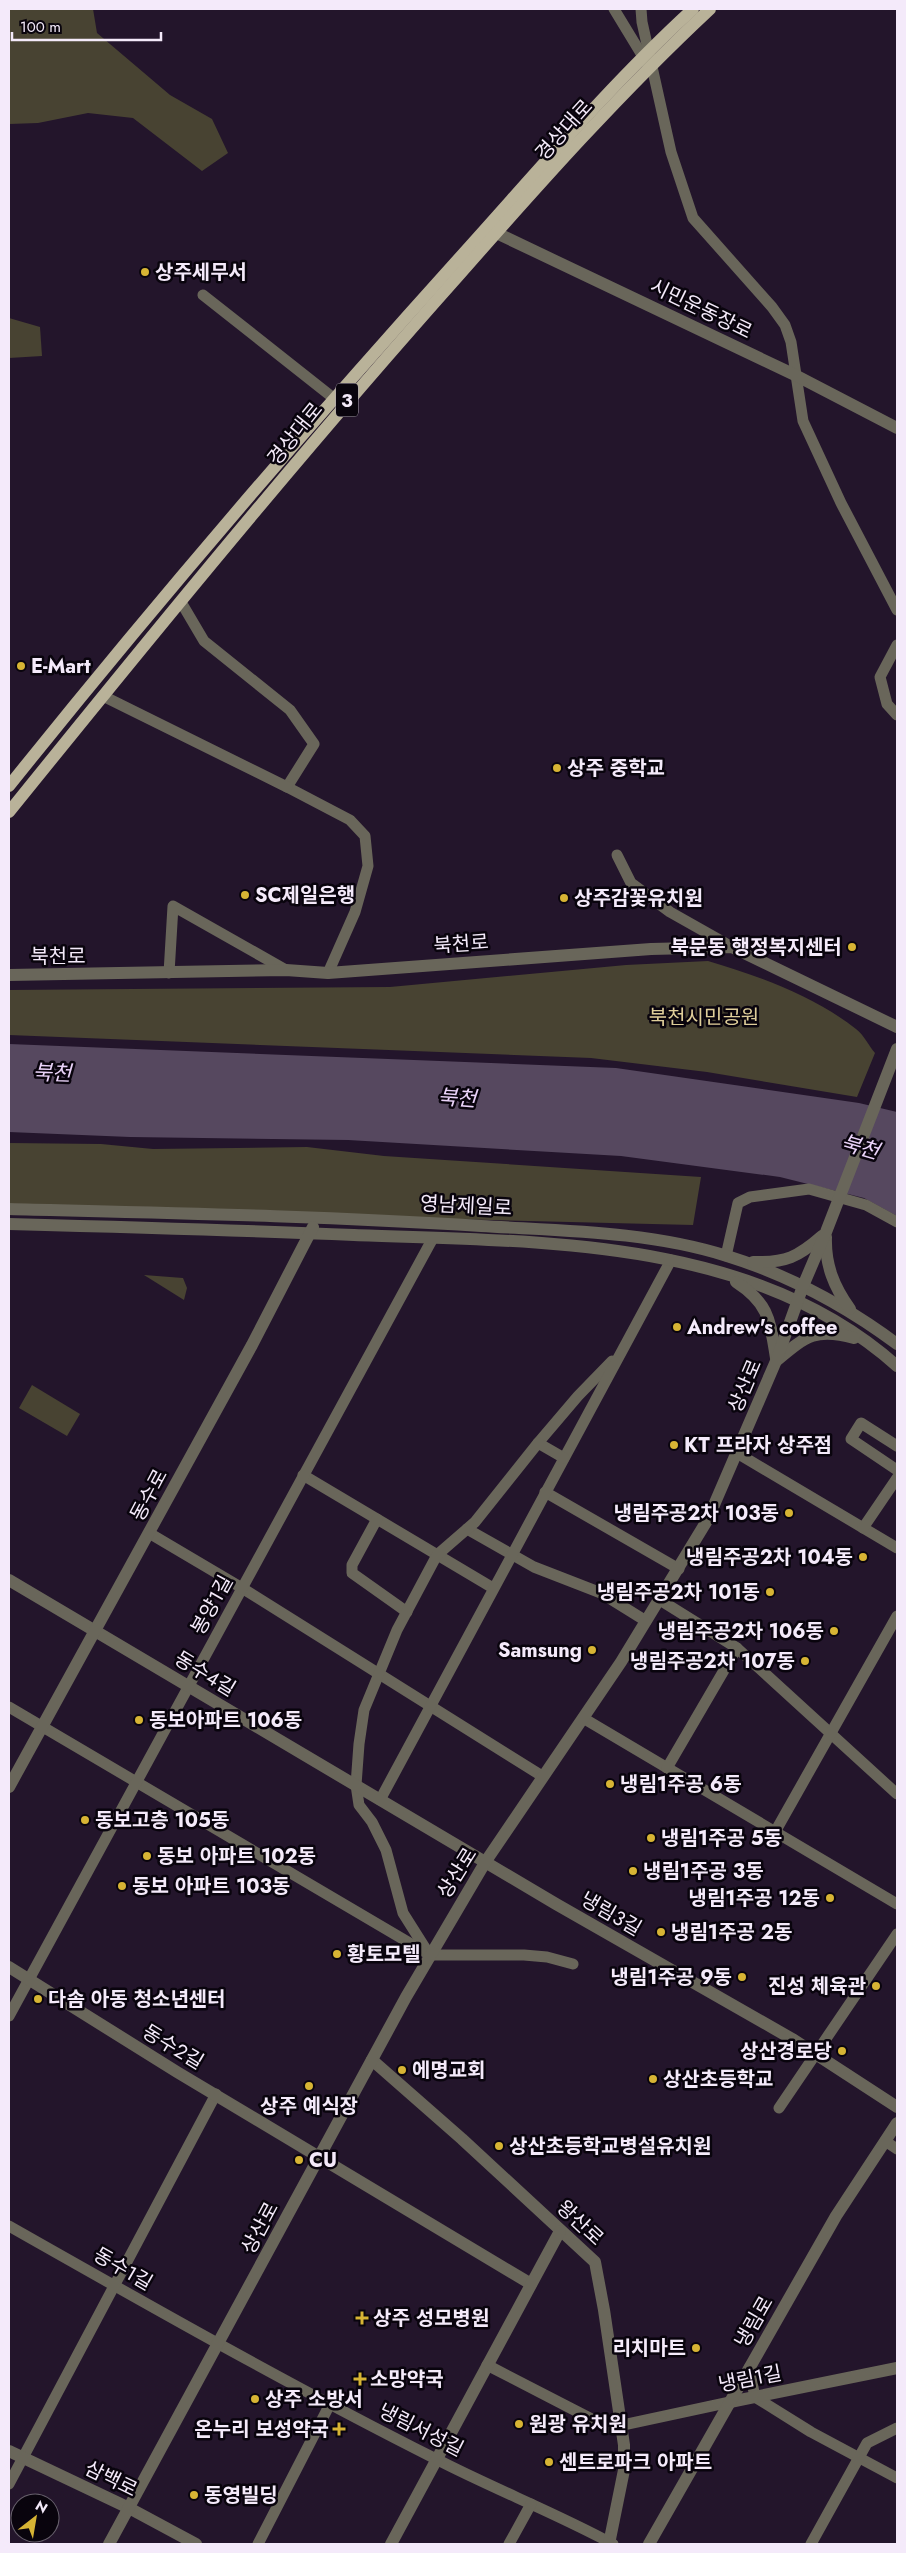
<svg xmlns="http://www.w3.org/2000/svg" width="906" height="2553" font-family="Jost,'Noto Sans KR',sans-serif">
<style>
.green{fill:#484332}
.water{fill:#56485f}
.lines{fill:none;stroke-linecap:round;stroke-linejoin:round}
.minor{stroke:#69665a;stroke-width:11}
.tertiary{stroke:#69665a;stroke-width:12}
.primary{stroke:#b9b299;stroke-width:12}
.poi-dot{fill:#d7b434;stroke:#09040d;stroke-width:2}
.labels{text-anchor:middle;dominant-baseline:central;stroke-width:5;stroke-linejoin:round;paint-order:stroke}
.shield{fill:#09040d;stroke:#aea5b3;stroke-width:1}
.shield-label{font-size:19px;font-weight:bold;fill:#f4eafa}
.street-label{font-size:20px;fill:#f4eafa;stroke:#09040d}
.poi-label{font-size:20px;font-weight:bold;fill:#f4eafa;stroke:#09040d;text-anchor:start}
.park-label{font-size:20px;fill:#dfce9a;stroke:#09040d}
.water-label{font-size:21px;font-style:italic;fill:#ebd4fa;stroke:#09040d}
</style>
<rect width="100%" height="100%" fill="#23152b"/>
<g class="green">
<polygon points="9,9 93,9 97,33 170,95 212,119 228,153 202,171 133,118 88,113 38,123 9,124"/>
<polygon points="9,318 40,327 42,356 9,358"/>
<path d="M708,961C759,976 814,996 856,1029C864,1035 869,1046 875,1053L857,1097L707,1072L591,1058L9,1035V990L390,987L626,965Z"/>
<polygon points="9,1143 101,1144 153,1149 307,1147 384,1156 701,1177 693,1225 9,1208"/>
<polygon points="144,1275 183,1278 187,1288 184,1300"/>
<polygon points="32,1385 80,1414 67,1436 19,1408"/>
</g>
<polygon class="water" points="9,1044 616,1068 859,1103 897,1112 897,1216 864,1198 780,1177 621,1156 348,1140 130,1137 9,1132"/>
<g class="lines">
<g class="minor">
<polyline points="614,9 648,65"/>
<polyline points="641,9 642,22 671,152 693,218 772,307 785,325 791,342 803,421 841,503 897,610"/>
<polyline points="203,295 341,404"/>
<polyline points="181,602 204,641 290,710 314,744 287,787 350,820 365,836 368,866 355,912 328,973"/>
<polyline points="897,645 880,677 887,704 897,715"/>
<polyline points="103,696 287,787"/>
<polyline points="617,855 631,883 670,912 732,947"/>
<polyline points="169,973 173,906 286,970"/>
<polyline points="726,1256 738,1203 750,1197 809,1189 866,1205 897,1222"/>
<polyline points="538,1443 578,1396 612,1361"/>
<polyline points="897,1446 861,1423 851,1439 897,1470"/>
<polyline points="737,1453 897,1548"/>
<polyline points="303,1475 493,1588"/>
<polyline points="545,1492 679,1569"/>
<polyline points="377,1519 352,1565 352,1573 407,1612"/>
<polyline points="863,1528 897,1478"/>
<polyline points="467,1529 534,1567 601,1593 646,1621"/>
<polyline points="149,1533 242,1588 542,1776"/>
<polyline points="660,1600 737,1648 897,1794"/>
<polyline points="9,1707 430,1955 524,1955 547,1957 573,1964"/>
<polyline points="583,1718 897,1904"/>
<polyline points="667,1768 737,1648"/>
<polyline points="380,1800 671,1260"/>
<polyline points="775,1832 897,1616"/>
<polyline points="427,1951 403,1913 386,1850 372,1822 359,1805 356,1785 359,1744 364,1710 397,1630 437,1555 475,1522 538,1443 564,1458"/>
<polyline points="9,2016 433,1238"/>
<polyline points="779,2108 897,1934"/>
<polyline points="885,2141 897,2149"/>
<path d="M9,2226C150,2306 291,2386 436,2459C494,2489 556,2513 613,2544"/>
<polyline points="487,2365 609,2428 730,2402"/>
<polyline points="749,2368 755,2397 811,2432 897,2478"/>
<polyline points="9,2484 216,2094"/>
<polyline points="258,2544 330,2404"/>
<polyline points="509,2544 531,2504"/>
<polyline points="811,2544 867,2443 897,2428"/>
</g>
<g class="tertiary">
<polyline points="488,229 795,375 897,428"/>
<polyline points="9,975 286,970 328,973 651,949 732,947 897,1027"/>
<path d="M9,1209C166,1213 324,1216 481,1226C563,1231 648,1231 727,1256C788,1275 846,1306 897,1344"/>
<path d="M9,1224C124,1227 239,1230 354,1235C537,1242 752,1236 897,1366"/>
<path d="M826,1237C825,1265 834,1287 850,1309"/>
<path d="M753,1262C786,1263 798,1257 822,1236"/>
<path d="M736,1282C770,1304 770,1322 776,1358"/>
<path d="M776,1361C805,1337 815,1327 854,1338"/>
<polyline points="9,1580 556,1904 794,2040 897,2107"/>
<polyline points="9,1787 252,1345 313,1227"/>
<polyline points="9,1967 177,2072 531,2284"/>
<polyline points="372,2060 462,2139 595,2262 604,2310 624,2445 624,2470 609,2544"/>
<polyline points="730,2402 897,2368"/>
<polyline points="9,2451 129,2508 196,2544"/>
<polyline points="109,2544 406,1997 486,1861 621,1662 708,1519 776,1361 803,1286 826,1232 897,1049"/>
<polyline points="391,2544 560,2231"/>
<polyline points="649,2544 836,2216 897,2123"/>
</g>
<g class="primary">
<path d="M9,786C154,605 306,428 462,255C537,172 610,85 693,9"/>
<path d="M9,812C156,630 304,449 460,274C540,183 621,92 710,9"/>
</g>
</g>
<g class="poi-dot">
<circle cx="145" cy="272" r="5"/>
<circle cx="21" cy="666" r="5"/>
<circle cx="557" cy="768" r="5"/>
<circle cx="245" cy="895" r="5"/>
<circle cx="564" cy="898" r="5"/>
<circle cx="852" cy="947" r="5"/>
<circle cx="677" cy="1327" r="5"/>
<circle cx="674" cy="1445" r="5"/>
<circle cx="789" cy="1513" r="5"/>
<circle cx="863" cy="1557" r="5"/>
<circle cx="770" cy="1592" r="5"/>
<circle cx="834" cy="1631" r="5"/>
<circle cx="592" cy="1650" r="5"/>
<circle cx="805" cy="1661" r="5"/>
<circle cx="139" cy="1720" r="5"/>
<circle cx="610" cy="1784" r="5"/>
<circle cx="85" cy="1820" r="5"/>
<circle cx="651" cy="1838" r="5"/>
<circle cx="147" cy="1856" r="5"/>
<circle cx="633" cy="1871" r="5"/>
<circle cx="122" cy="1886" r="5"/>
<circle cx="830" cy="1898" r="5"/>
<circle cx="661" cy="1932" r="5"/>
<circle cx="337" cy="1954" r="5"/>
<circle cx="742" cy="1977" r="5"/>
<circle cx="876" cy="1986" r="5"/>
<circle cx="38" cy="1999" r="5"/>
<circle cx="842" cy="2051" r="5"/>
<circle cx="402" cy="2070" r="5"/>
<circle cx="653" cy="2079" r="5"/>
<circle cx="309" cy="2086" r="5"/>
<circle cx="499" cy="2146" r="5"/>
<circle cx="299" cy="2160" r="5"/>
<path d="M359.5 2310.5h5v5h5v5h-5v5h-5v-5h-5v-5h5z"/>
<circle cx="696" cy="2348" r="5"/>
<path d="M357.5 2371.5h5v5h5v5h-5v5h-5v-5h-5v-5h5z"/>
<circle cx="255" cy="2399" r="5"/>
<circle cx="519" cy="2424" r="5"/>
<path d="M336.5 2421.5h5v5h5v5h-5v5h-5v-5h-5v-5h5z"/>
<circle cx="549" cy="2462" r="5"/>
<circle cx="194" cy="2495" r="5"/>
</g>
<g class="labels">
<rect class="shield" x="336" y="383.5" width="22" height="33" rx="4"/>
<g class="shield-label">
<text x="347" y="400">3</text>
</g>
<g class="street-label">
<text transform="translate(564 130) rotate(-48)">경상대로</text>
<text transform="translate(701 309) rotate(26)">시민운동장로</text>
<text transform="translate(295 434) rotate(-51)">경상대로</text>
<text transform="translate(461 944) rotate(-4)">북천로</text>
<text x="58" y="956">북천로</text>
<text transform="translate(466 1206) rotate(3)">영남제일로</text>
<text transform="translate(745 1386) rotate(-67)">상산로</text>
<text transform="translate(149 1495) rotate(-62)">동수로</text>
<text transform="translate(212 1605) rotate(-61)">봉양1길</text>
<text transform="translate(205 1674) rotate(31)">동수4길</text>
<text transform="translate(457 1873) rotate(-58)">상산로</text>
<text transform="translate(611 1914) rotate(30)">냉림3길</text>
<text transform="translate(173 2047) rotate(31)">동수2길</text>
<text transform="translate(580 2223) rotate(43)">왕산로</text>
<text transform="translate(260 2228) rotate(-62)">상산로</text>
<text transform="translate(123 2269) rotate(30)">동수1길</text>
<text transform="translate(754 2322) rotate(-60)">냉림로</text>
<text transform="translate(750 2379) rotate(-11)">냉림1길</text>
<text transform="translate(421 2430) rotate(27)">냉림서성길</text>
<text transform="translate(111 2479) rotate(26)">삼백로</text>
</g>
<g class="poi-label">
<text x="155" y="272">상주세무서</text>
<text x="31" y="666">E-Mart</text>
<text x="567" y="768">상주 중학교</text>
<text x="255" y="895">SC제일은행</text>
<text x="574" y="898">상주감꽃유치원</text>
<text x="842" y="947" text-anchor="end">북문동 행정복지센터</text>
<text x="687" y="1327">Andrew's coffee</text>
<text x="684" y="1445">KT 프라자 상주점</text>
<text x="779" y="1513" text-anchor="end">냉림주공2차 103동</text>
<text x="853" y="1557" text-anchor="end">냉림주공2차 104동</text>
<text x="760" y="1592" text-anchor="end">냉림주공2차 101동</text>
<text x="824" y="1631" text-anchor="end">냉림주공2차 106동</text>
<text x="582" y="1650" text-anchor="end">Samsung</text>
<text x="795" y="1661" text-anchor="end">냉림주공2차 107동</text>
<text x="149" y="1720">동보아파트 106동</text>
<text x="620" y="1784">냉림1주공 6동</text>
<text x="95" y="1820">동보고층 105동</text>
<text x="661" y="1838">냉림1주공 5동</text>
<text x="157" y="1856">동보 아파트 102동</text>
<text x="643" y="1871">냉림1주공 3동</text>
<text x="132" y="1886">동보 아파트 103동</text>
<text x="820" y="1898" text-anchor="end">냉림1주공 12동</text>
<text x="671" y="1932">냉림1주공 2동</text>
<text x="347" y="1954">황토모텔</text>
<text x="732" y="1977" text-anchor="end">냉림1주공 9동</text>
<text x="866" y="1986" text-anchor="end">진성 체육관</text>
<text x="48" y="1999">다솜 아동 청소년센터</text>
<text x="832" y="2051" text-anchor="end">상산경로당</text>
<text x="412" y="2070">에명교회</text>
<text x="663" y="2079">상산초등학교</text>
<text x="309" y="2106" text-anchor="middle">상주 예식장</text>
<text x="509" y="2146">상산초등학교병설유치원</text>
<text x="309" y="2160">CU</text>
<text x="373" y="2318">상주 성모병원</text>
<text x="686" y="2348" text-anchor="end">리치마트</text>
<text x="370" y="2379">소망약국</text>
<text x="265" y="2399">상주 소방서</text>
<text x="529" y="2424">원광 유치원</text>
<text x="329" y="2429" text-anchor="end">온누리 보성약국</text>
<text x="559" y="2462">센트로파크 아파트</text>
<text x="204" y="2495">동영빌딩</text>
</g>
<g class="park-label">
<text x="704" y="1017">북천시민공원</text>
</g>
<g class="water-label">
<text transform="translate(52 1073) rotate(2)">북천</text>
<text transform="translate(457 1098) rotate(4)">북천</text>
<text transform="translate(860 1147) rotate(16)">북천</text>
</g>
</g>
<rect width="906" height="2553" fill="none" stroke="#f4eafa" stroke-width="20"/>
<g transform="translate(35 2518) rotate(31)"><circle r="24" fill="#09040d" stroke="#67606c"/>
<path d="M0-4L9 19L0 12L-9 19Z" fill="#d7b434"/>
<text y="-8" font-size="14" font-weight="bold" text-anchor="middle" fill="#f4eafa">N</text>
</g>
<path d="M12 32v8h149v-8" fill="none" stroke="#f4eafa" stroke-width="2.5"/>
<text x="20" y="32" font-size="15" fill="#f4eafa" stroke="#09040d" stroke-width="4" paint-order="stroke">100 m</text>
</svg>
